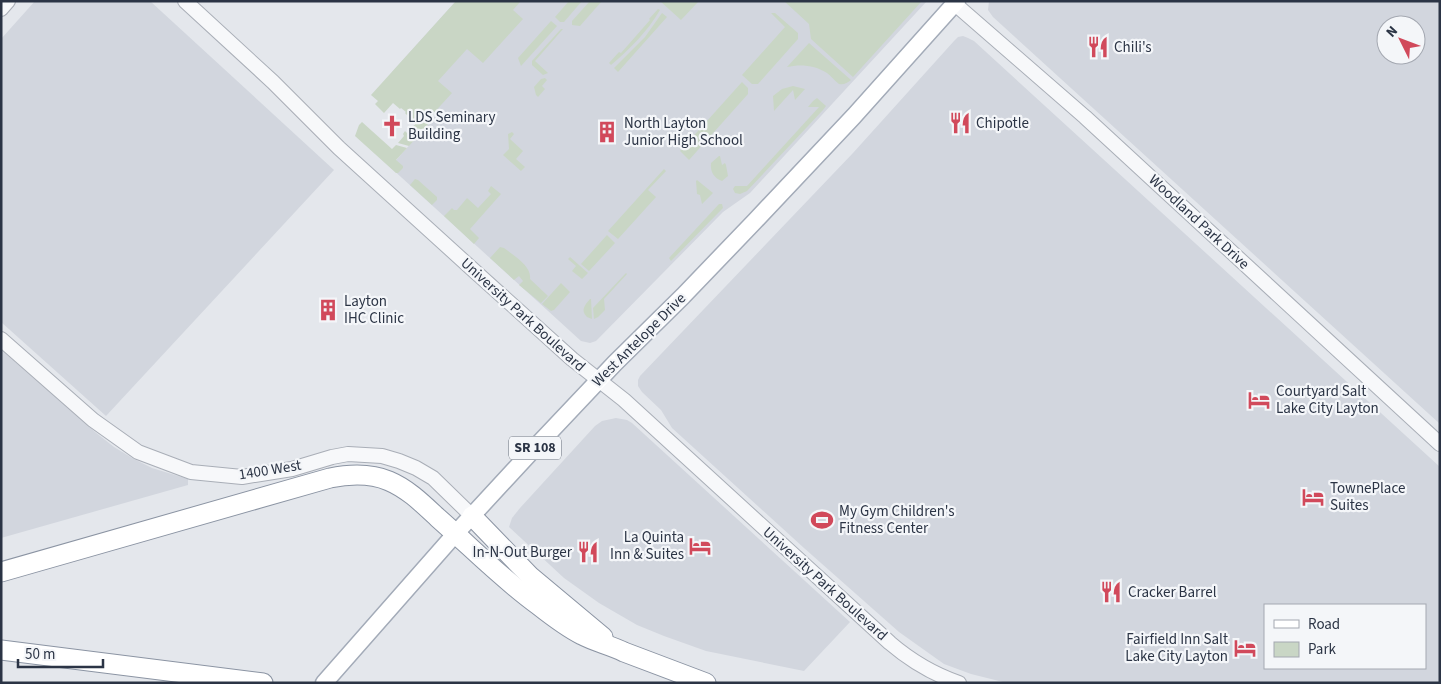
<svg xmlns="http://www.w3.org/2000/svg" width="1441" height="684" font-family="'Source Sans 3',sans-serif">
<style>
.built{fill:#d2d6de;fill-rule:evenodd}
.green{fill:#c9d6c5}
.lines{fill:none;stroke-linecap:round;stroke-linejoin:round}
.tertiary-casing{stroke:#a9aeb7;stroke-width:16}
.primary-casing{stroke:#a3abb8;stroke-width:19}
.motorway-casing{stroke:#8b94a3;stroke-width:21}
.tertiary{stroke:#f7f8fa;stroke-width:14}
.primary{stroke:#fff;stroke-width:16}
.motorway{stroke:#fff;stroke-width:19}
.labels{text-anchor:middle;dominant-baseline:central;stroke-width:4.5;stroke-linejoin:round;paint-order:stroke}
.shield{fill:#f4f6f9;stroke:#676e7b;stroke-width:1}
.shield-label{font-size:14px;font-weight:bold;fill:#2b3445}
.poi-label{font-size:15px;fill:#2b3445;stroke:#f4f6f9;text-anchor:start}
.street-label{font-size:15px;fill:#2b3445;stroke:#f4f6f9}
</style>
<rect width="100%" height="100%" fill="#e4e7ec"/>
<g class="built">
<polygon points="35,1 150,1 334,170 106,416 1,322 1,39"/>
<polygon points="456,1 927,1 750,193 723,212 596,341 590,343 581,341 390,167 437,114 392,72"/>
<path d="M989,1H1440V424L993,17L988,10ZM1386,25H1416V55H1386Z"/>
<path d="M963,36L968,38L974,41L1440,467V683H1007L971,674L944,664L899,632L804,548L672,428L661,410L642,392L638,386V380L640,376L853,153L954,41L958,37ZM1265,605H1425V668H1265Z"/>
<polygon points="1,348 95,432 114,447 134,459 152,468 188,479 188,485 1,538"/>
<polygon points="616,418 627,420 632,423 850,622 804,671 706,651 664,636 637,625 599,603 564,578 509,527 512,518 520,508 595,426 602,421"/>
</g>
<g class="green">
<polygon points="456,1 521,1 513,10 523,19 483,63 467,49 438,81 452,93 431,116 425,114 421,115 412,123 409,121 411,119 405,113 406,112 401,108 400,109 393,103 384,113 375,104 378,101 371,95"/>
<polygon points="569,1 582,1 564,22 560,22 555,17"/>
<polygon points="590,1 602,1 580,26 572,25 572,21"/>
<polygon points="660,1 699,1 681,20"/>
<polygon points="784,1 922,1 853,77 811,39 809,24"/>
<path d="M658,9L660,10C647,32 630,49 611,65L609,63L619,52L621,53L650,20L649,19Z"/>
<polygon points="662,13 667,17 618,72 614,68 645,37"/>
<polygon points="771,13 775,13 798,33 798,39 758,84 752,84 742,75 785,27"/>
<polygon points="551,21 557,26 521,66 518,58"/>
<polygon points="561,29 563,29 535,61 548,73 543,75 532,65 532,61"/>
<path d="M809,43L851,80C847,83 844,85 839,84C835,81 831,76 827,73C815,65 800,64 787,67Z"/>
<polygon points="545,78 547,80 542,86 545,89 538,97 536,95 534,87 541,79"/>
<polygon points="742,82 748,88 748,94 689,160 680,151"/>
<polygon points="793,86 805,89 795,100 793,90 774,111 773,96 782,89"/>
<polygon points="817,98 826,106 823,110 747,191 740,194 735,193 733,189 735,186 747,186 819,107 808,107 813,101"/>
<polygon points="424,117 428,117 431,121 420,133 411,128"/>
<polygon points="362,122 392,149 396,145 407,148 396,160 403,166 403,168 398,173 396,173 355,136 359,125"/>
<polygon points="409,130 418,136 409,146 398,143 404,136 403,134 405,131 407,133"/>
<polygon points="512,132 514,134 510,139 523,151 516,159 525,167 521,171 503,155 509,149 508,134"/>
<path d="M719,156H720L722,165L725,163L726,165L728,176L722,181C714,178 710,172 711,163Z"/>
<polygon points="664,169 666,171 648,190 656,197 618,239 608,231"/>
<polygon points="415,179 418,180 437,197 437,200 432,205 410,185"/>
<polygon points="697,180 713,193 702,204 700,195 697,194 696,181"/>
<polygon points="491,186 501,194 470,229 479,238 474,244 444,216 452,208 454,210 457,210 467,198 478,208 491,194 488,191"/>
<polygon points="719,204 722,204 723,208 671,261 669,258"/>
<polygon points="607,235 615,243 589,271 581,264"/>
<path d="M500,247L504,248C513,255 532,266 530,279L548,296L541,303L519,285L523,281L519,276L514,280L490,258Z"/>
<polygon points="570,257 588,273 582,279 572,271 576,266 568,259"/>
<polygon points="626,273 627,274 604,299 605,310 598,317 594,319 593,308"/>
<polygon points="561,283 570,292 554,310 551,311 542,304"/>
<path d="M590,299H591L592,319L587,317C580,310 585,305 590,299Z"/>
</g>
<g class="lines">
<g class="tertiary-casing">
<g id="tertiary">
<path d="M185,1L273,82L339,148L470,267L572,359L624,400L890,643C911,661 933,674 959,683"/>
<polyline points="955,4 1085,117 1440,444"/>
<polyline points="1,9 8,1"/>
<polyline points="1,339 93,420 138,452 191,472 242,477 292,469 332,457 348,454 382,456 399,461 416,468 433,478 472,516"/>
</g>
</g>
<g class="primary-casing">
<polyline id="primary" points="324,683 456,533 529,454 615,363 683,296 755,221 854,116 957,1"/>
</g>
<g class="motorway-casing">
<g id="motorway">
<polyline points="472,516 530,576 603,637"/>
<path d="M1,572L330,478C350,474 370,473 389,481C408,489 423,504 438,518C471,547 502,579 538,605C552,616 566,627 582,635C595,642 610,645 624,652L706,683"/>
<polyline points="1,650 263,683"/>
</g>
</g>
<use href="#tertiary" class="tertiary"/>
<use href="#primary" class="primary"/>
<use href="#motorway" class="motorway"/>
</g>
<defs>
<g id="restaurant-bare" transform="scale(1.725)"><path d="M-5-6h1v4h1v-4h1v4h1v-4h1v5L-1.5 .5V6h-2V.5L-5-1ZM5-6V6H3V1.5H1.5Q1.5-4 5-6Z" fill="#d1495b" stroke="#f4f6f9" stroke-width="2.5" paint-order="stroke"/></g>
<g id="church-bare" transform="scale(1.725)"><path d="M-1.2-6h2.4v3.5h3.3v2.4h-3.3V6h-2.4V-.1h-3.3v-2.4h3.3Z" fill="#d1495b" stroke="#f4f6f9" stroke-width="2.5" paint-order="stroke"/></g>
<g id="building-bare" transform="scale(1.725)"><path d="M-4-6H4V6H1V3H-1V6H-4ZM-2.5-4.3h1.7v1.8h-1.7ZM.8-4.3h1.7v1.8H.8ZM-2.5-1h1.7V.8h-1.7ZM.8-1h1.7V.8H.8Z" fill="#d1495b" stroke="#f4f6f9" stroke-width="2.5" paint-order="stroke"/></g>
<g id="hotel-bare" transform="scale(1.725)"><path d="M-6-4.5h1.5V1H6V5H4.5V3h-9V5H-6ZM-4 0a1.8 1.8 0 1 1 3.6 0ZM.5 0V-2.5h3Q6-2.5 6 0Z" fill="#d1495b" stroke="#f4f6f9" stroke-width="2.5" paint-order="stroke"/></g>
<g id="stadium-bare" transform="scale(1.725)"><path d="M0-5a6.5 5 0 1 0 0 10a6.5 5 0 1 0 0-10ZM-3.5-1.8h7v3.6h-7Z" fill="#d1495b" stroke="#f4f6f9" stroke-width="2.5" paint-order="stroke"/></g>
</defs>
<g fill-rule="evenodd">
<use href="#restaurant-bare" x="1098" y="47"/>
<use href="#restaurant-bare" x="960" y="123"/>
<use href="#church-bare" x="392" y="126"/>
<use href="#building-bare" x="607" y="132"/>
<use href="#building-bare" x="328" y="310"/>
<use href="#hotel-bare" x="1259" y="400"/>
<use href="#hotel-bare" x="1313" y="497"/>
<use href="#stadium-bare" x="822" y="520"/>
<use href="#hotel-bare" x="700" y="546"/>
<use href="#restaurant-bare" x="588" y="552"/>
<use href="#restaurant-bare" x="1111" y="592"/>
<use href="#hotel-bare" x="1245" y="648"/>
</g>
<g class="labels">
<rect class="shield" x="509" y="436.5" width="52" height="23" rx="4"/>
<g class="shield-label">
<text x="535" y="448">SR 108</text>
</g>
<g class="poi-label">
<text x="1114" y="47">Chili's</text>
<text x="408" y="117">LDS Seminary<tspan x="408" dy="17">Building</tspan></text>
<text x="624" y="123">North Layton<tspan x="624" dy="17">Junior High School</tspan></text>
<text x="976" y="123">Chipotle</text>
<text x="344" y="301">Layton<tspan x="344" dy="17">IHC Clinic</tspan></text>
<text x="1276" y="391">Courtyard Salt<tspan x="1276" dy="17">Lake City Layton</tspan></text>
<text x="1330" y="488">TownePlace<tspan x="1330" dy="17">Suites</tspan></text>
<text x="839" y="511">My Gym Children's<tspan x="839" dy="17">Fitness Center</tspan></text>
<text x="684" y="537" text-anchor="end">La Quinta<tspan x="684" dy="17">Inn &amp; Suites</tspan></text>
<text x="572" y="552" text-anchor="end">In-N-Out Burger</text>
<text x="1128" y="592">Cracker Barrel</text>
<text x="1228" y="639" text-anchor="end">Fairfield Inn Salt<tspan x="1228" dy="17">Lake City Layton</tspan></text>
</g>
<g class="street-label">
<text transform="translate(1199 222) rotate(43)">Woodland Park Drive</text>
<text transform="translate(523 315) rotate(42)">University Park Boulevard</text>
<text transform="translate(639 340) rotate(-45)">West Antelope Drive</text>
<text transform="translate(270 470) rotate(-9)">1400 West</text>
<text transform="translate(825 584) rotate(42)">University Park Boulevard</text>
</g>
</g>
<rect width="1441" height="684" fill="none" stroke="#2b3445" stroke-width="5"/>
<rect x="1264" y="604" width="162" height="65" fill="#f4f6f9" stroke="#a4a8b1"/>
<rect x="1274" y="620" width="25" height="8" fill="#ffffff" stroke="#a4a8b1"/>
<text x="1308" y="629" font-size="15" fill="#2b3445">Road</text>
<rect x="1274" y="642" width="25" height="15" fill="#c9d6c5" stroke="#a4a8b1"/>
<text x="1308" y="654" font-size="15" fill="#2b3445">Park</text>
<g transform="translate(1401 40) rotate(312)"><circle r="24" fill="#f4f6f9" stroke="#a4a8b1"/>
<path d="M0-4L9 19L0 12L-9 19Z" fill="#d1495b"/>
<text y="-8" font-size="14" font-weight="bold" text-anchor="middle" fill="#2b3445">N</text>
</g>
<path d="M18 659v8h85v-8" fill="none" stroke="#2b3445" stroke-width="2.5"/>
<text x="25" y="659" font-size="15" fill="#2b3445" stroke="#f4f6f9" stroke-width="4" paint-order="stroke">50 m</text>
</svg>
